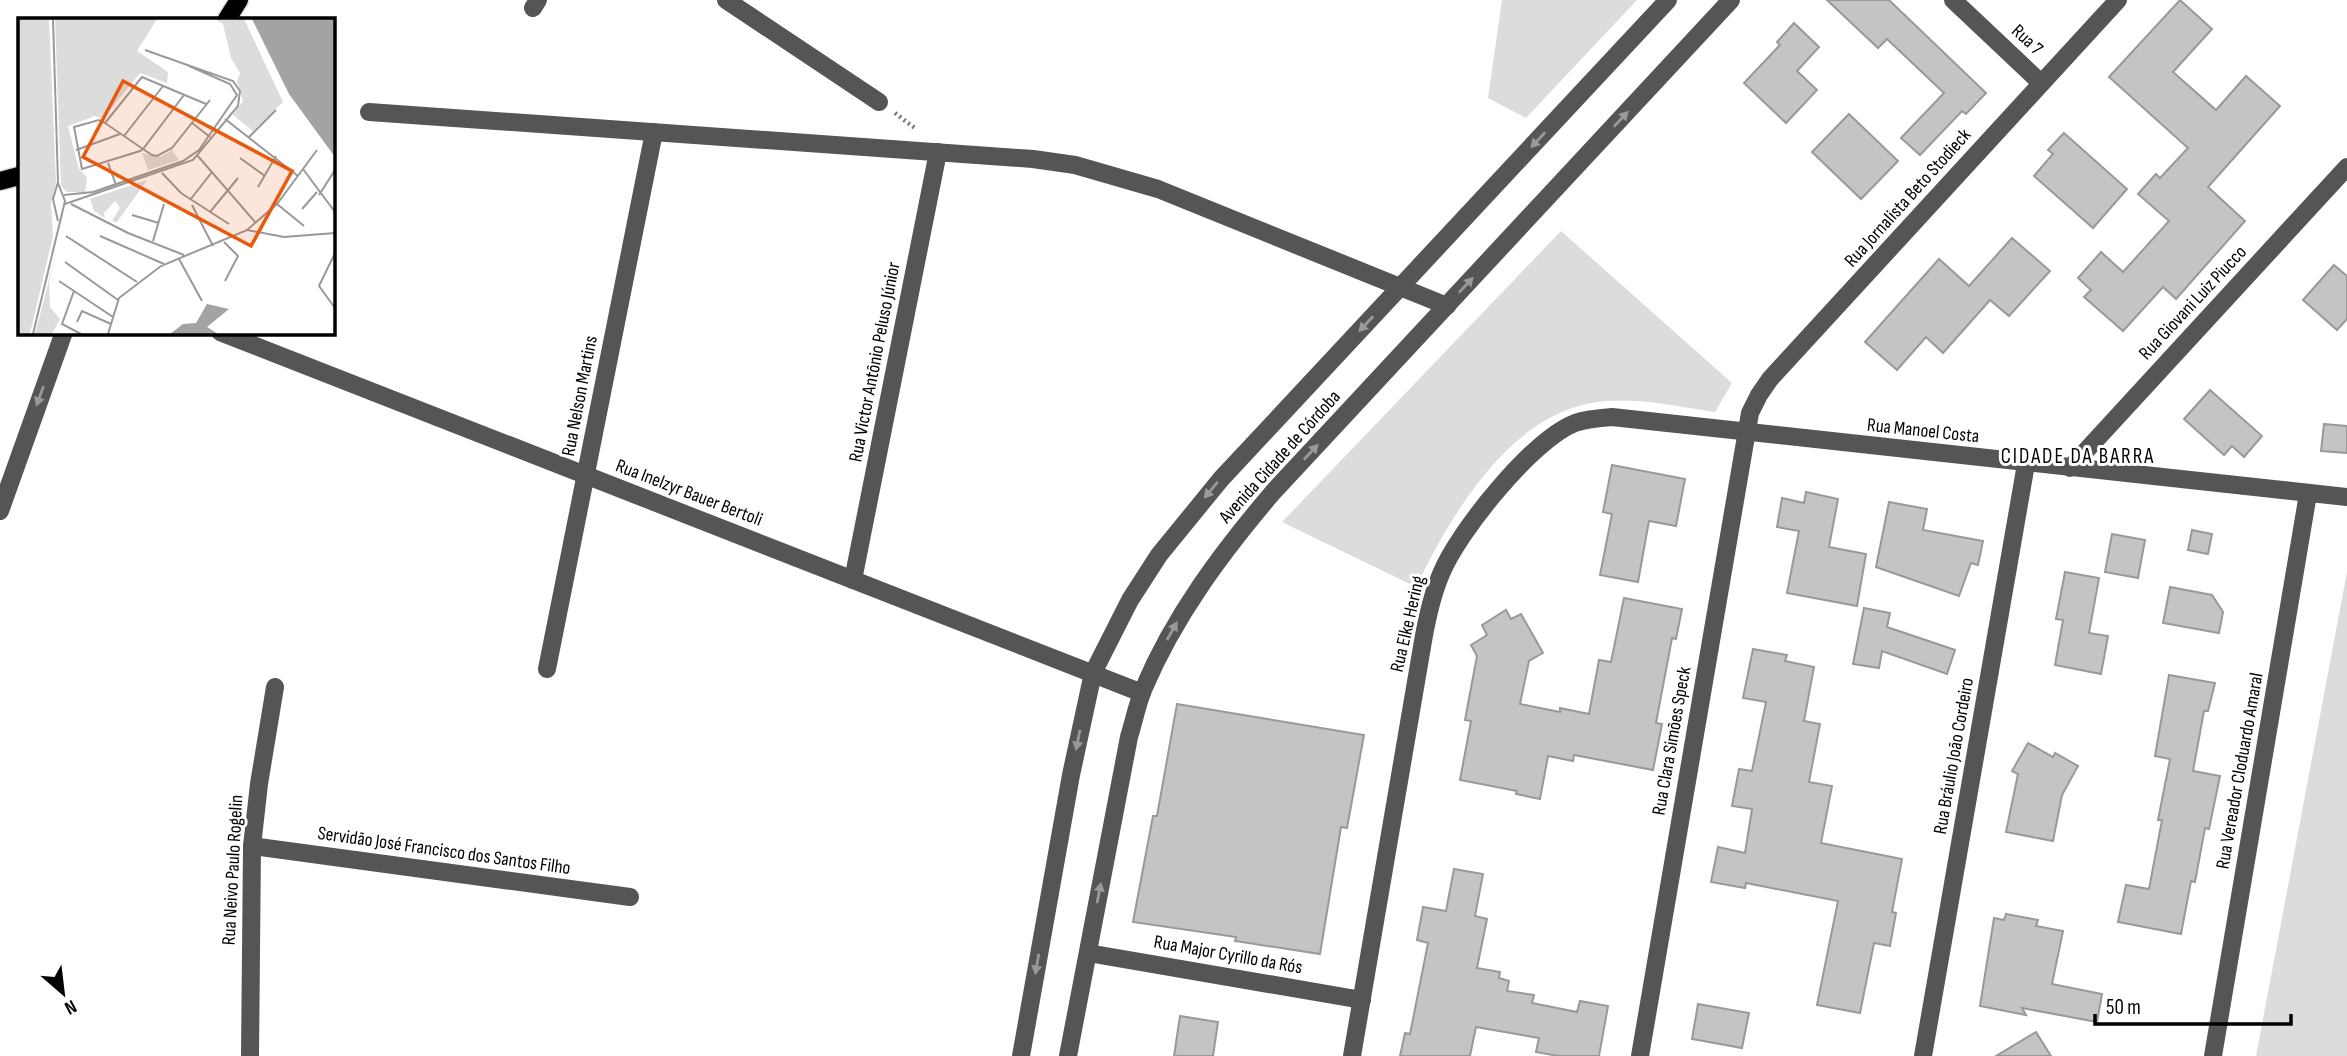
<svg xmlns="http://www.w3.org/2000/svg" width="2347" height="1056" font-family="'Sofia Sans Condensed',sans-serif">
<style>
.green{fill:#dcdcdc}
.building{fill:#c4c4c4;stroke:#999;stroke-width:2}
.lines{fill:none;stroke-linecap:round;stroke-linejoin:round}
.major-casing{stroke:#dbdbdb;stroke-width:21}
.path{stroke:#777;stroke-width:4.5;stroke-dasharray:2 3.5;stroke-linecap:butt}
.minor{stroke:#555;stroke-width:18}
.major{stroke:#000;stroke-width:18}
.oneway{fill:#999}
.labels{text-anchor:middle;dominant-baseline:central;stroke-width:6;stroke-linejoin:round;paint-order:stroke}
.street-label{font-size:19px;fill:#000;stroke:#fff}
.neighbourhood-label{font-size:21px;letter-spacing:2px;fill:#000;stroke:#fff}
.inset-road{fill:none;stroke:#999;stroke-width:2}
.view{fill:#e8590c;fill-opacity:0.15;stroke:#e8590c;stroke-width:3.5}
.inset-edge{fill:none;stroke:#000;stroke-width:3.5}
</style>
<rect width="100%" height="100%" fill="#fff"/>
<g class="green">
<polygon points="1502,0 1637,0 1526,118 1488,98"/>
<path d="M1561,231L1732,383L1715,412C1680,407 1643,398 1608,401C1514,406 1453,511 1416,587L1282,522Z"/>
<polygon points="2347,572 2347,1056 2256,1056"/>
</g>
<g class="building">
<polygon points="1827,0 1889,0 1986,93 1966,114 1962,111 1920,155 1901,138 1944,93 1887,39 1878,48"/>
<polygon points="2180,0 2212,29 2173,72 2216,110 2246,76 2280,106 2208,187 2245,221 2176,299 2163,287 2123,331 2084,297 2091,290 2078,278 2101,252 2123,272 2169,221 2138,194 2156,174 2160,178 2188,148 2109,77"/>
<polygon points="1794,23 1819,47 1797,71 1817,90 1786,123 1744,83 1780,45 1777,42"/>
<polygon points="1849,114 1898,161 1861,199 1812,152"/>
<polygon points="2064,133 2127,189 2093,228 2034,176 2053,154 2048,150"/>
<polygon points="2012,238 2050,271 2009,316 1990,300 1943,353 1926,337 1897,370 1865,342 1939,259 1969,286"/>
<polygon points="2334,265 2347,276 2347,319 2337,330 2303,300"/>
<polygon points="2210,390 2262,436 2244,457 2232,446 2224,455 2184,419"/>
<polygon points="2324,424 2347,426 2347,453 2321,451"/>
<polygon points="1612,465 1685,479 1676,526 1649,521 1638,582 1600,575 1612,514 1603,512"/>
<polygon points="1806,492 1838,499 1829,547 1866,554 1857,606 1787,593 1799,531 1777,527 1782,498 1804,503"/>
<polygon points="1889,502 1927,509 1923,530 1983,541 1978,565 1971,563 1959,596 1876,567"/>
<polygon points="2192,530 2212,534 2208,554 2188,550"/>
<polygon points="2112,534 2145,540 2138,578 2105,572"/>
<polygon points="2065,572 2099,578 2089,633 2108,636 2101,674 2055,665 2063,620 2056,619"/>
<polygon points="2170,587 2212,595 2223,612 2219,633 2163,623"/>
<polygon points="1624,598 1682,609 1676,639 1672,638 1656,723 1662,724 1653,770 1574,755 1573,761 1548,756 1540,799 1516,794 1517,791 1460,780 1471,721 1465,720 1477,656 1471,645 1487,635 1482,625 1506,610 1511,619 1521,614 1543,653 1529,661 1520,704 1560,712 1560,708 1589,714 1599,660 1611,662"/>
<polygon points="1864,608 1890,613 1887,627 1955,650 1947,674 1882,651 1879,668 1853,664"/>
<polygon points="1753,649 1787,655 1785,661 1814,667 1804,721 1820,724 1809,782 1832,786 1821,843 1902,859 1892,912 1896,913 1890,946 1874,943 1860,1013 1817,1005 1838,901 1746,883 1745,888 1711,882 1718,847 1745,853 1752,809 1732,806 1739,769 1752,771 1766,702 1743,698"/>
<polygon points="2169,675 2215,683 2208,711 2204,711 2193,771 2220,776 2209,829 2205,828 2195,882 2191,881 2181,934 2118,922 2126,885 2149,889 2162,820 2158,820 2170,759 2155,756"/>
<polygon points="1177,704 1364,735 1347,828 1341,827 1320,954 1235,941 1236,937 1133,922 1153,816 1157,816"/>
<polygon points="2028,743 2053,757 2055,753 2078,766 2062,795 2053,841 2006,832 2018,774 2012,771"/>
<polygon points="1454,869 1483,874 1475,916 1487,919 1477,968 1500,972 1499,978 1509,981 1507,991 1534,995 1532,1003 1577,1012 1580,1001 1608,1006 1599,1056 1558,1056 1536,1052 1539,1038 1476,1027 1470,1056 1400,1056 1405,1033 1410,1034 1428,943 1417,940 1423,907 1446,911"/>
<polygon points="2006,914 2038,920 2036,926 2063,931 2052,984 2102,994 2097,1022 2022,1008 2026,1015 1980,1006 1994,918 2004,920"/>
<polygon points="1698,1004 1749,1013 1742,1048 1692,1039"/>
<polygon points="1180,1016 1218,1022 1213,1056 1174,1056"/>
<polygon points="2036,1032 2051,1056 1996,1056"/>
</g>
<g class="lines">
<g class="major-casing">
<g id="major">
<polyline points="227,19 239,0"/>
<polyline points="0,181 19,176"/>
</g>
</g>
<polyline class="path" points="895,113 916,129"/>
<g class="minor">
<polyline points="726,0 879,102"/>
<polyline points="1953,0 2041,83"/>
<polyline points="533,8 538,0"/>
<polyline points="369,112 1033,159 1075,165 1158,189 1447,306"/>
<polyline points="220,332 1142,693"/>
<polyline points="2070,468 2347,167"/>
<polyline points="0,511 64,332"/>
<polyline points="853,580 938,152"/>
<polyline points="547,669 654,132"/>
<polyline points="252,846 630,897"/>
<polyline points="1088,953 1362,1000"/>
<polyline points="250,1056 252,846 259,784 275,687"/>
<polyline points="1021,1056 1071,775 1093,673 1130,600 1159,555 1221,479 1668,0"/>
<path d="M1068,1056L1129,737C1134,721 1137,705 1143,690C1174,616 1222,552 1274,491L1731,0"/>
<path d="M1352,1056L1423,641C1427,618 1432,595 1441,574C1458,532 1532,440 1575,423C1587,419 1599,418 1612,417L2347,497"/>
<polyline points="1640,1056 1750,413 1759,395 1770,379 2118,0"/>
<polyline points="1923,1056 2026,464"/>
<polyline points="2213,1056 2308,494"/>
</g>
<use href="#major" class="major"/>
</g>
<defs><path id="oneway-solid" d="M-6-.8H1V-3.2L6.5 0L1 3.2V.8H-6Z" transform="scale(1.75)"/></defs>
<g class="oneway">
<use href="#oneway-solid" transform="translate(1621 119) rotate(-47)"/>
<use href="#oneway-solid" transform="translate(1538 140) rotate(133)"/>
<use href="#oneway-solid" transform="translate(1466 285) rotate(-47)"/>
<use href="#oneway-solid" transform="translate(1366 324) rotate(133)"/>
<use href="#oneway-solid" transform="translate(40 396) rotate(110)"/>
<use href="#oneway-solid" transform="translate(1311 452) rotate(-47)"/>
<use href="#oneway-solid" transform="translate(1211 490) rotate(130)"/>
<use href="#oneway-solid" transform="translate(1172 631) rotate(-61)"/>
<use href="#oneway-solid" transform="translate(1078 740) rotate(101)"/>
<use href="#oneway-solid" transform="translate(1099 893) rotate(-79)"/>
<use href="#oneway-solid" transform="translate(1037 964) rotate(100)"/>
</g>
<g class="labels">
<g class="street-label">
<text transform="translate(2027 40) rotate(43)">Rua 7</text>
<text transform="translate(1908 198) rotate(-48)">Rua Jornalista Beto Stodieck</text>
<text transform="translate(2193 303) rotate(-47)">Rua Giovani Luiz Piucco</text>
<text transform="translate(875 362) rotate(-79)">Rua Victor Antônio Peluso Júnior</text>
<text transform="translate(580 396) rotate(-79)">Rua Nelson Martins</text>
<text transform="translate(1923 431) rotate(6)">Rua Manoel Costa</text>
<text transform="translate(1280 457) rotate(-48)">Avenida Cidade de Córdoba</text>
<text transform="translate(689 493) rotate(21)">Rua Inelzyr Bauer Bertoli</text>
<text transform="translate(1408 624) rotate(-77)">Rua Elke Hering</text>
<text transform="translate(1672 741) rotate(-80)">Rua Clara Simões Speck</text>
<text transform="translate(1954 756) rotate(-80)">Rua Bráulio João Cordeiro</text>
<text transform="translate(2240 771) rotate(-80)">Rua Vereador Cloduardo Amaral</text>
<text transform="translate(444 851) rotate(8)">Servidão José Francisco dos Santos Filho</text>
<text transform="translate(233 870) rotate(-87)">Rua Neivo Paulo Rogelin</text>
<text transform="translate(1228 955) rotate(10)">Rua Major Cyrillo da Rós</text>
</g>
<g class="neighbourhood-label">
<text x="2078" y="456">CIDADE DA BARRA</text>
</g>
</g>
<g transform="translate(18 18)">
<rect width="317" height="317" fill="#fff"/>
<path d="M0,1H31L38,165L33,186L35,218L12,316H0ZM37,1H139L119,33L150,54L149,65L122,55L85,101L77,98L50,108L61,151L69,159L67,174H49L43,168ZM197,1H226L265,84L235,113L215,97L225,83L219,63L222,55L213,40L205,6ZM154,132L161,142L130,152L124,135L142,139ZM129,162L99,204L94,203L102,190L97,183L86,195L87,200L76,193L72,181ZM40,227L31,265L32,289L42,301L34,316H17Z" fill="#dcdcdc"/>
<path d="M234,1H317V139L271,76ZM189,286L211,291L189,309L200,316H152L165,306L178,305Z" fill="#a3a3a3"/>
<path class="inset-road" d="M35,1L40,164L35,181L40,203M166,77L125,131L122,133L64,151L56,109L81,102L87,105L125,131L134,137L139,138L154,130L192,82M207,101L280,158M87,105L124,59L188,86M174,105L192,119M106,118L145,68M231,119L258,92M58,132L102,116M179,137L238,205M222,140L247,158M90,145L98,167M285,151L317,194M144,155L163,175L211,206M240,169L258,138M46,177L75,174L165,143L181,132L219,77L212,66L171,48M301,177L317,152M172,182L194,154M47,186L175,142L220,88L222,73L215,63L127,32M53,186L110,215L166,237M259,186L286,208M174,187L195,228M284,191L299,174M192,194L220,160M114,197L141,205M229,212L259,186L299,132M48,218L119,264M82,218L146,246M135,223L146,186M206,224L220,238L207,263M317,235L301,268L317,290M161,241L184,283M47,244L100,282M41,263L95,299M56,273L44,306L63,316M59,304L64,293L93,306M15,316L47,183L40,165M90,316L101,280L143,248L229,212L266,219L317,215"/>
<path class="view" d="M105,63L274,153L233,228L65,139Z"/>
<rect width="317" height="317" class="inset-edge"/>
</g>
<g transform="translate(63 993) rotate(152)" stroke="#ffffff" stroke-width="5" paint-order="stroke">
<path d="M0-5L12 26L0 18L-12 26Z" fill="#000000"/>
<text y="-10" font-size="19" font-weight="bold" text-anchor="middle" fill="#000000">N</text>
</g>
<path d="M2095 1014v10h196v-10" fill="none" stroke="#000000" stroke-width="3.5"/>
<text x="2106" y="1014" font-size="21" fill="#000000" stroke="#ffffff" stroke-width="5" paint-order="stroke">50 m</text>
</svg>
